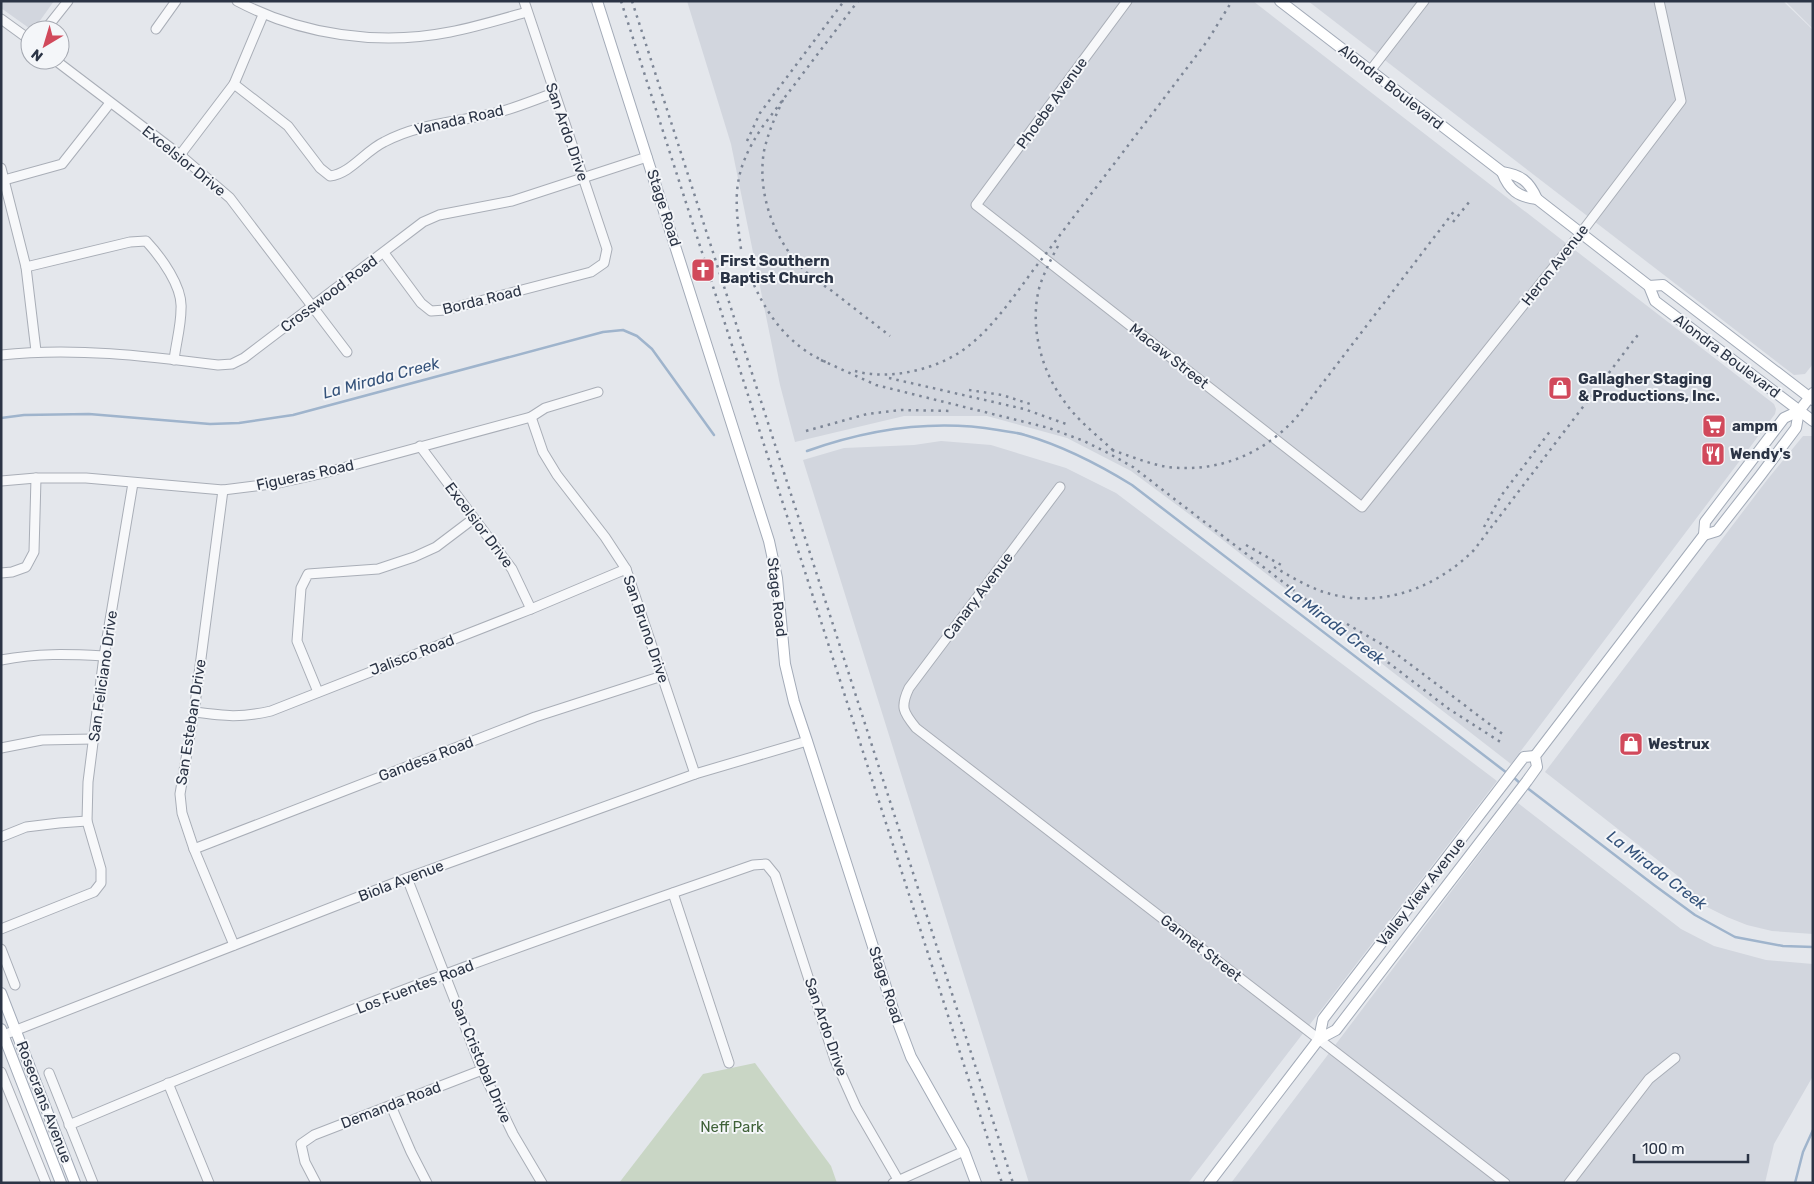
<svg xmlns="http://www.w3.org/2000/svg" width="1814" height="1184" font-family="Rubik,sans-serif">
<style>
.built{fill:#d2d6de}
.green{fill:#c9d6c5}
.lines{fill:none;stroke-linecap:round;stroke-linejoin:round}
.stream{stroke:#9fb4cc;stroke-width:2.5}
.minor-casing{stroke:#a9aeb7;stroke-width:11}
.major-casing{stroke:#a3abb8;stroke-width:12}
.minor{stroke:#f7f8fa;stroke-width:9}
.major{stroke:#fff;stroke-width:10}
.rail{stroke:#7d8696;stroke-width:2.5;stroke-dasharray:2.5 5;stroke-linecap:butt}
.labels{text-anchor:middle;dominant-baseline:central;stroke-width:4;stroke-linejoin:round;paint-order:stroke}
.street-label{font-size:15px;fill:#2b3445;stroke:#f4f6f9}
.poi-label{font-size:15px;font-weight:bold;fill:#2b3445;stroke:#f4f6f9;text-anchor:start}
.park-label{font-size:15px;fill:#3f6138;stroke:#f4f6f9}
.water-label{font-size:16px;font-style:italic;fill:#34527a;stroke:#f4f6f9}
</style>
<rect width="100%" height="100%" fill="#e4e7ec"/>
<g class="built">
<polygon points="1,1 54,1 34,29 29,28 1,8"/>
<polygon points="687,1 1253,1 1774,404 1776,409 1775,414 1511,764 1197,520 1131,471 1067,438 987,416 904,416 795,442 780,385 731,144"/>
<polygon points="1308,1 1783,1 1813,30 1813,364 1805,374 1794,375"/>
<polygon points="1786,1 1813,1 1813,29 1787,3"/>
<polygon points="1803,436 1813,436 1813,934 1772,931 1747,925 1727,917 1693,900 1681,892 1687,883 1545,772 1767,480"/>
<polygon points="941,441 991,445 1066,468 1116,493 1497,781 1188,1183 1029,1183 803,460 844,448 914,445"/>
<polygon points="1518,803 1681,929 1714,946 1766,960 1813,964 1813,1076 1774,1144 1765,1183 1231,1183"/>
</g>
<polygon class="green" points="755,1063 831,1166 837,1183 619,1183 703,1074"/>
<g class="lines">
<g class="stream">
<polyline points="1,418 24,415 89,414 210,424 239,423 293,415 603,332 623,330 637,336 652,349 714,435"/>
<path d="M807,451C869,429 933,419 998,430C1007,432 1016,432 1025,435C1063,446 1098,464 1132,485L1507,773"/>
<polyline points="1512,776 1521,784"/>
<polyline points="1526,787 1654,885 1695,915 1735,937 1783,946 1813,947"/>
<polyline points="1795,1183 1803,1152 1813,1130"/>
</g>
<g class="minor-casing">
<g id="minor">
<path d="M237,1C301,35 379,46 450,32C476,27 502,19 527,12"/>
<polyline points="1127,1 976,205 1362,507 1581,233 1681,101 1659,1"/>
<polyline points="1,19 30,40"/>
<polyline points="156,29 176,1"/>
<polyline points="45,30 68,1"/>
<polyline points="55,60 180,155 230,198 347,352"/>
<polyline points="1370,71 1424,1"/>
<path d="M234,84L288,126L320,168L330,176C350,174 365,151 384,142C421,122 463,122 503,111C520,106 537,99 554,93"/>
<polyline points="180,155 234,84 263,15"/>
<polyline points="1,168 26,267 36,351"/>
<polyline points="1,181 62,164 110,103"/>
<polyline points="384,253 421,303 431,311 445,310 591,272 604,263 607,249 524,1"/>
<path d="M26,267L130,242L146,241C161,257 183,287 181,309C181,326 176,343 174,360"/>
<path d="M1,355C74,347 146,356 218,365L232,364L244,358L423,222L439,215L512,201L647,157"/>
<polyline points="531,417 543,452 557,475 605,537 626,569 695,774"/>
<polyline points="420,446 512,569 531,609"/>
<polyline points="1,481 36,478 86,478 223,490 279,483 324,473 531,417 545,408 598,392"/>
<path d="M1060,487L909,688C900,707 903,712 916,728L1505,1183"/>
<polyline points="223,490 194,712 180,794 182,813 194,849 234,945"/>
<polyline points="1,573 12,572 26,567 34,552 36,478"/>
<path d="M1,660C39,653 67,654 104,656"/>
<polyline points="318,692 297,641 301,588 308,574 378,569 414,557 436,547 473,519"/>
<path d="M194,712C225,716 240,718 271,711L531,609L626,569"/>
<polyline points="1,748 42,740 93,739"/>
<polyline points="1,837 26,827 59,823 87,821"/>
<polyline points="194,849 535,717 662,676"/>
<polyline points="407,878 482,1070 513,1134 542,1183"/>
<polyline points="673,893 729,1063"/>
<polyline points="1,929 94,892 101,883 101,869 87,821 88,782 104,656 133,483"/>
<polyline points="1,949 15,985"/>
<polyline points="1,1036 407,878 695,774 807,741"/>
<polyline points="1,1072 46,1183"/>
<polyline points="49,1073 93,1183"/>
<polyline points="168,1083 209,1183"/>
<polyline points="391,1106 411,1152 427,1183"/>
<path d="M69,1125C197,1071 325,1019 454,971C553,934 653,900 753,865L766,864L775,875L835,1060L856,1107L900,1183"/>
<polyline points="316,1183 305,1162 301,1144 314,1135 482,1070"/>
<polyline points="893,1183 964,1151"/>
<polyline points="1569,1183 1649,1079 1675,1058"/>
</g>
</g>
<g class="major-casing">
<g id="major">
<polyline points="597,1 769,541 777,578 785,664 794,702 807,741 894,1012 911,1057 964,1151 976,1183"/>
<path d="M1280,1L1502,172C1521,175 1529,181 1537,199L1649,286L1655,301L1813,421"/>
<path d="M1502,172C1509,190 1518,197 1537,199"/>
<polyline points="1649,286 1663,285 1813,400"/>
<polyline points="1704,535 1717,531 1760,476 1796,428 1799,411 1813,393"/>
<polyline points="1,993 75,1183"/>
<polyline points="1,1029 61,1183"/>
<polyline points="1319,1039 1323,1019 1524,757 1535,756"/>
<polyline points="1209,1183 1319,1039 1336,1030 1527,781 1537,767 1535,756 1704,535 1705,522 1784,418 1799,411"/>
</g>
</g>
<use href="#minor" class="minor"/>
<use href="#major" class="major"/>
<g class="rail">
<polyline points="621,1 1002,1183"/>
<polyline points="632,1 1013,1183"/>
<path d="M783,100C775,117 768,133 764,151C757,192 773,238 802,268C810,277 822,284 832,291C851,306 871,321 890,336"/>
<polyline points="747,141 760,113 844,1"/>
<polyline points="1453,222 1470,201"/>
<path d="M1058,246C1051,259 1045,271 1040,285C1029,323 1040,369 1064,401C1078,421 1098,436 1115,452"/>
<path d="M741,249C734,196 732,172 763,126L858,1"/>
<path d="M754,285C769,318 791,347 826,362"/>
<polyline points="821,360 876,385 1049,428 1084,441 1108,453 1133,467 1181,504 1449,709 1502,743"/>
<path d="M855,371C887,380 929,371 957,354C993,332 1019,287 1045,255C1099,183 1154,112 1208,40L1232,1"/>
<polyline points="889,378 1024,409 1069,425"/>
<polyline points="969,390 1002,395 1030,404"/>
<polyline points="806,431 867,414 901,410 953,411"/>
<path d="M1112,450C1130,456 1149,464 1168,467C1218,473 1263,454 1296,418L1455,210"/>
<polyline points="1484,527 1501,496 1551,430"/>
<polyline points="1246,545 1283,566"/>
<path d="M1274,567C1288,575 1303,584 1318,590C1374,611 1433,591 1474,550L1640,332"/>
<polyline points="1347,624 1390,649 1504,735"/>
</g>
</g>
<defs>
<g id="church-square" transform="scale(1.25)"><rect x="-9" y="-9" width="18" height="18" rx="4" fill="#d1495b" stroke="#f4f6f9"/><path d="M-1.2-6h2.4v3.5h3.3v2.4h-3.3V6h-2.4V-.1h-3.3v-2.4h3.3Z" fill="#fff"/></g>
<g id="shop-square" transform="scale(1.25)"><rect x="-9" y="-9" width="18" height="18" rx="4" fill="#d1495b" stroke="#f4f6f9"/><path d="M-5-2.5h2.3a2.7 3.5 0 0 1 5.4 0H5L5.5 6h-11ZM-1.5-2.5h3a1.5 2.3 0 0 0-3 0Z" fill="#fff"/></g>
<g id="supermarket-square" transform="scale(1.25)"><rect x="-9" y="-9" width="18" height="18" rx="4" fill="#d1495b" stroke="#f4f6f9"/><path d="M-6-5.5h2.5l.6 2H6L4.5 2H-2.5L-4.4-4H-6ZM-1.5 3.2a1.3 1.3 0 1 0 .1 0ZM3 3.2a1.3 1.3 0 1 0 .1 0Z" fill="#fff"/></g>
<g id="restaurant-square" transform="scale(1.25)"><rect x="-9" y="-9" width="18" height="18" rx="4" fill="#d1495b" stroke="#f4f6f9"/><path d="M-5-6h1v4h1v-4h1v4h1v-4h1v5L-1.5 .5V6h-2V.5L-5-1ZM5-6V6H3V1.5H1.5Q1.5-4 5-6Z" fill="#fff"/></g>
</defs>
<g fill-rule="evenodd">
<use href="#church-square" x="703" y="270"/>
<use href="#shop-square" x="1560" y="388"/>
<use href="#supermarket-square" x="1714" y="426"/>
<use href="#restaurant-square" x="1713" y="454"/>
<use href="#shop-square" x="1631" y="744"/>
</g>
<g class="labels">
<g class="street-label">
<text transform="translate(1391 87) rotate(38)">Alondra Boulevard</text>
<text transform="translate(1052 103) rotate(-54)">Phoebe Avenue</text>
<text transform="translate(459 120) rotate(-13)">Vanada Road</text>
<text transform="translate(567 132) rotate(71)">San Ardo Drive</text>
<text transform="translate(184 161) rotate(39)">Excelsior Drive</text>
<text transform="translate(664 208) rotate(72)">Stage Road</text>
<text transform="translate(1555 265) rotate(-52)">Heron Avenue</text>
<text transform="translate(329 294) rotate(-37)">Crosswood Road</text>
<text transform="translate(482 300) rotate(-14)">Borda Road</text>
<text transform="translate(1169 356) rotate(38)">Macaw Street</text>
<text transform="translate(1727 356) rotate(37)">Alondra Boulevard</text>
<text transform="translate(305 475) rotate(-12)">Figueras Road</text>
<text transform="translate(479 525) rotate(53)">Excelsior Drive</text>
<text transform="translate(978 596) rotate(-53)">Canary Avenue</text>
<text transform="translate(777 597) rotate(83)">Stage Road</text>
<text transform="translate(646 629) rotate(71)">San Bruno Drive</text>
<text transform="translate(412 655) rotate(-21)">Jalisco Road</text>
<text transform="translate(103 676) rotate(-82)">San Feliciano Drive</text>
<text transform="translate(191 722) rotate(-81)">San Esteban Drive</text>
<text transform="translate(426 759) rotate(-21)">Gandesa Road</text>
<text transform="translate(401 881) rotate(-21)">Biola Avenue</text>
<text transform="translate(1421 892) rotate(-52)">Valley View Avenue</text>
<text transform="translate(1201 948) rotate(38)">Gannet Street</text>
<text transform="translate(886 985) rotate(72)">Stage Road</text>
<text transform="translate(415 987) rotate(-21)">Los Fuentes Road</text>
<text transform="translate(826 1027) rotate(71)">San Ardo Drive</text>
<text transform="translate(481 1061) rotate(67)">San Cristobal Drive</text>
<text transform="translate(44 1102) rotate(69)">Rosecrans Avenue</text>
<text transform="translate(391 1105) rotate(-21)">Demanda Road</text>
</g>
<g class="poi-label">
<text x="720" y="261">First Southern<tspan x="720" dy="17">Baptist Church</tspan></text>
<text x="1578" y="379">Gallagher Staging<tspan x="1578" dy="17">&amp; Productions, Inc.</tspan></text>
<text x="1732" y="426">ampm</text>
<text x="1730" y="454">Wendy's</text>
<text x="1648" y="744">Westrux</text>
</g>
<g class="park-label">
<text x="732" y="1127">Neff Park</text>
</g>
<g class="water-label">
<text transform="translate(381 378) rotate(-15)">La Mirada Creek</text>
<text transform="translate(1335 625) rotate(37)">La Mirada Creek</text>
<text transform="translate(1657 870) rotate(37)">La Mirada Creek</text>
</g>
</g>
<rect width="1814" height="1184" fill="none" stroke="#2b3445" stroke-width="5"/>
<g transform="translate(45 45) rotate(218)"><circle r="24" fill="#f4f6f9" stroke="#a4a8b1"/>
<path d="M0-4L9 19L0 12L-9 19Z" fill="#d1495b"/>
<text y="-8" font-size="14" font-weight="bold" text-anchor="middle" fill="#2b3445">N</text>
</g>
<path d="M1634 1154v8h114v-8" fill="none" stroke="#2b3445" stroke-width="2.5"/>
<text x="1642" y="1154" font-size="15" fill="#2b3445" stroke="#f4f6f9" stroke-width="4" paint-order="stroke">100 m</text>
</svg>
